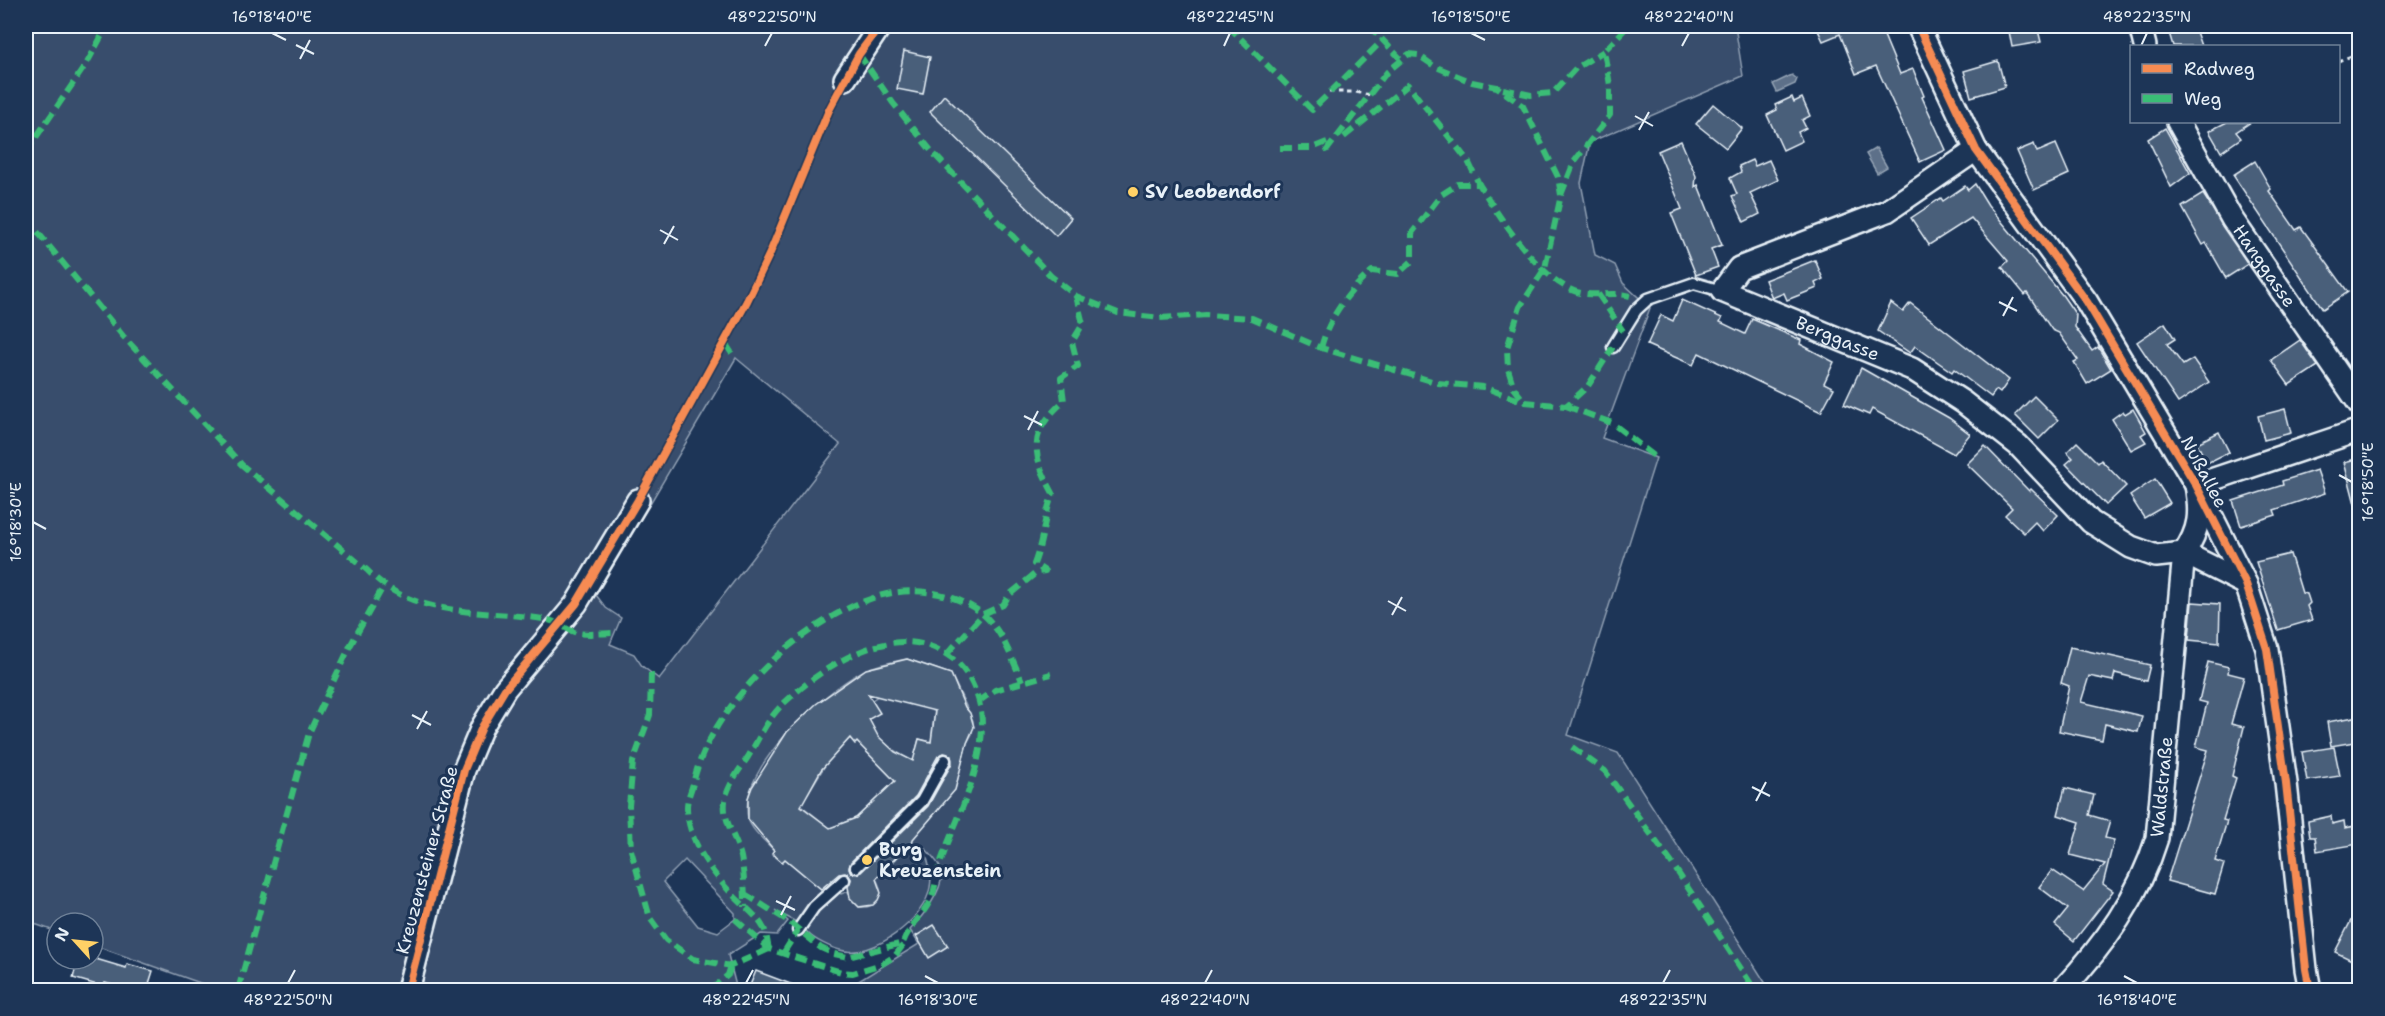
<svg xmlns="http://www.w3.org/2000/svg" width="2385" height="1016" font-family="'Shantell Sans',sans-serif">
<style>
.green{fill:#374d6c;stroke:#909fb2;stroke-width:1.5;fill-rule:evenodd}
.water{fill:#5d7089;stroke:#95a4b5;stroke-width:1.5}
.building{fill:#495e7a;stroke:#e8f1f8;stroke-width:1.5;fill-rule:evenodd}
.lines{fill:none;stroke-linecap:round;stroke-linejoin:round}
.service-casing{stroke:#e8f1f8;stroke-width:15}
.minor-casing{stroke:#e8f1f8;stroke-width:26}
.path{stroke:#e8f1f8;stroke-width:3;stroke-dasharray:4.5 4.5;stroke-linecap:butt}
.service{stroke:#1d3557;stroke-width:10}
.minor{stroke:#1d3557;stroke-width:21}
.quiet{stroke:#3abd76;stroke-width:6;stroke-dasharray:12 6;stroke-linecap:butt}
.cycleway-casing{stroke:#1d3557;stroke-width:11}
.cycleway{stroke:#f68b52;stroke-width:8}
.ticks{fill:none;stroke:#e8f1f8;stroke-width:2}
.poi-dot{fill:#ffd166;stroke:#1d3557;stroke-width:2}
.labels{text-anchor:middle;dominant-baseline:central;stroke-width:6;stroke-linejoin:round;paint-order:stroke}
.poi-label{font-size:18px;font-weight:bold;fill:#e8f1f8;stroke:#1d3557;text-anchor:start}
.street-label{font-size:18px;fill:#e8f1f8;stroke:#1d3557}
.neatline{fill:none;stroke:#e8f1f8;stroke-width:2}
.ticks-label{font-size:15px;text-anchor:middle;fill:#e8f1f8}
</style>
<rect width="100%" height="100%" fill="#1d3557"/>
<filter id="ink" filterUnits="userSpaceOnUse"><feTurbulence type="fractalNoise" baseFrequency=".0167" numOctaves="2"/><feDisplacementMap in="SourceGraphic" scale="12" xChannelSelector="R" yChannelSelector="G"/><feConvolveMatrix kernelMatrix="1 2 1 2 8 2 1 2 1" color-interpolation-filters="sRGB"/></filter>
<g filter="url(#ink)">
<g class="green">
<path d="M26,26H1735L1743,76L1590,142L1581,183L1595,255L1615,265L1623,283L1650,308L1602,438L1656,458L1568,735L1618,753L1770,990H844L919,944L910,930C921,918 946,888 941,870C939,862 929,853 924,847C927,860 933,872 930,887C926,918 872,960 840,950C832,948 814,940 808,933C806,931 805,928 802,926C794,920 784,916 775,910L788,921L777,935L761,934L728,955L737,990H220L93,945V923H57V932L26,921ZM736,358L840,444L659,679L642,666L634,654L610,644L621,618L606,608L596,595ZM907,659L951,674L973,721L972,734L967,743L955,790L913,839L911,845L905,847L876,879C885,894 877,909 859,907L850,898L849,891L841,894L828,886L821,889L785,859L782,862L772,854L774,850C765,841 751,830 748,818C737,768 824,692 863,671C875,664 893,662 907,659ZM685,860L735,913V919L718,932L698,926L663,882Z"/>
<path d="M881,694L935,708L931,742L919,739L915,754L934,767L932,771C909,759 874,745 869,719C868,713 871,705 872,700Z"/>
<polygon points="850,738 855,744 857,742 895,781 856,818 830,828 798,803 801,798 807,795 830,757"/>
</g>
<g class="water">
<polygon points="1792,75 1797,79 1795,84 1777,92 1773,84"/>
<polygon points="1876,148 1887,167 1877,173 1866,154"/>
</g>
<g class="building">
<polygon points="1816,26 1880,26 1900,74 1913,69 1924,96 1922,97 1946,150 1920,162 1876,66 1856,74 1840,34 1823,41"/>
<polygon points="2008,26 2037,26 2041,42 2012,47"/>
<polygon points="2167,26 2194,26 2201,46 2173,46"/>
<polygon points="904,51 930,57 923,94 897,89"/>
<polygon points="1998,61 2005,87 1971,97 1964,71"/>
<polygon points="944,95 1071,218 1056,236 930,112"/>
<polygon points="1792,97 1794,102 1802,98 1810,116 1802,120 1806,128 1798,132 1802,141 1783,150 1767,115 1777,110 1775,105"/>
<polygon points="1713,104 1742,128 1726,148 1696,124"/>
<polygon points="2227,122 2251,122 2236,132 2241,138 2221,152 2209,131"/>
<polygon points="2165,128 2190,173 2171,187 2148,139"/>
<polygon points="1681,141 1696,176 1695,187 1698,185 1722,245 1711,249 1718,267 1696,275 1671,213 1682,209 1658,151"/>
<polygon points="2034,144 2037,152 2056,144 2069,174 2034,190 2017,151"/>
<polygon points="1752,160 1755,166 1769,160 1778,180 1750,193 1760,214 1744,222 1732,196 1737,194 1730,178 1741,172 1739,166"/>
<polygon points="2255,161 2271,189 2269,191 2296,230 2301,227 2348,292 2323,309 2233,175"/>
<polygon points="1975,184 1988,205 2063,296 2076,315 2075,327 2092,351 2098,347 2111,369 2087,384 2074,362 2078,360 2059,333 2052,330 2027,293 2025,295 2002,267 2008,261 1971,218 1929,245 1911,218 1941,198 1943,201 1965,186 1968,190"/>
<polygon points="2203,194 2248,264 2226,278 2206,243 2203,245 2182,207"/>
<polygon points="1815,260 1823,279 1815,283 1817,288 1787,300 1784,293 1772,298 1765,280"/>
<polygon points="1682,300 1722,318 1720,322 1745,334 1752,319 1801,340 1800,344 1834,362 1824,383 1834,388 1821,412 1699,353 1693,365 1647,345 1661,315 1673,321"/>
<polygon points="1891,303 1903,312 1910,303 2009,380 2000,393 1996,390 1991,397 1954,369 1952,372 1915,346 1910,353 1878,331"/>
<polygon points="2165,323 2175,339 2167,344 2183,365 2193,359 2209,382 2178,403 2137,342"/>
<polygon points="2300,340 2318,366 2289,385 2271,360"/>
<polygon points="1861,368 1949,418 1970,434 1954,454 1872,409 1869,415 1844,404"/>
<polygon points="2034,396 2058,420 2039,439 2015,415"/>
<polygon points="2133,409 2146,432 2141,435 2146,442 2131,450 2112,419 2123,411 2125,414"/>
<polygon points="2285,409 2291,433 2264,440 2258,416"/>
<polygon points="2219,432 2229,452 2207,463 2197,443"/>
<polygon points="2077,442 2098,463 2101,460 2126,486 2106,505 2066,464 2073,458 2067,452"/>
<polygon points="1985,446 2029,491 2031,489 2058,515 2043,531 2035,522 2024,533 2005,515 2012,508 1967,464"/>
<polygon points="2360,458 2360,503 2355,504 2344,462"/>
<polygon points="2317,470 2325,493 2274,510 2276,515 2241,526 2233,501 2283,485 2282,481"/>
<polygon points="2155,479 2170,503 2144,518 2130,496"/>
<polygon points="2290,554 2302,593 2307,594 2310,603 2307,606 2312,620 2278,630 2256,562"/>
<polygon points="2192,602 2220,604 2219,643 2189,640"/>
<polygon points="2070,647 2150,665 2146,681 2115,673 2113,681 2089,676 2081,702 2142,716 2138,732 2105,724 2102,740 2059,731 2069,686 2061,683"/>
<path d="M907,659L951,674L965,707L970,713L974,727L967,743L955,790L913,839L912,845L904,849L876,879L881,893L878,900L873,905L859,907L850,898L848,887L851,879L847,873L839,874L821,889L785,859L782,862L772,853L774,850L748,819V798L752,787L787,732L816,704L866,669ZM868,694L935,711L931,742L919,739L913,761L895,752L878,736L869,719L880,713ZM850,738L855,744L857,742L895,781L856,818L830,828L801,806L821,770ZM944,753L951,756L952,763L928,806L861,872L851,873L849,868L851,862L916,796L938,756Z"/>
<polygon points="2208,662 2229,667 2228,673 2244,677 2231,724 2244,727 2232,776 2236,778 2223,820 2227,821 2215,861 2224,864 2215,894 2167,881 2208,750 2196,747 2207,703 2199,701"/>
<polygon points="2360,716 2360,741 2331,746 2327,722"/>
<polygon points="2334,747 2340,776 2307,781 2302,752"/>
<polygon points="2065,788 2094,795 2089,815 2110,821 2105,838 2114,840 2103,884 2113,891 2074,941 2055,925 2068,909 2039,887 2052,870 2083,891 2105,864 2070,855 2080,822 2058,815"/>
<polygon points="2331,816 2332,824 2344,821 2345,828 2355,826 2359,844 2317,851 2315,837 2310,837 2308,821"/>
<polygon points="2360,903 2360,964 2335,952"/>
<polygon points="934,925 948,946 929,958 916,936"/>
<polygon points="78,959 96,959 126,968 127,964 153,971 147,990 132,990 105,983 104,987 73,978"/>
<polygon points="756,971 804,989 804,990 748,990"/>
</g>
<g class="lines">
<g class="service-casing">
<g id="service">
<polyline points="1613,347 1636,310 1648,299 1694,283 1722,291"/>
<polyline points="856,867 922,801 945,760"/>
<polyline points="798,930 814,907 844,880"/>
</g>
</g>
<g class="minor-casing">
<g id="minor">
<polyline points="1918,26 1976,150 2087,302 2196,485 2246,584 2267,649 2286,783 2306,969 2310,990"/>
<polyline points="2140,26 2145,46"/>
<polyline points="845,79 880,26"/>
<path id="s1" d="M2178,122L2232,219L2360,405"/>
<path id="s2" d="M1976,150L1887,211L1739,268L1722,291L1912,369L1963,402L2018,445L2091,522L2131,547L2156,556L2184,553L2246,584"/>
<polyline points="408,990 464,770 482,727 505,689 576,604 638,500"/>
<path id="s3" d="M2062,990C2104,945 2139,897 2157,838L2184,553C2200,529 2201,513 2196,485L2360,430"/>
</g>
</g>
<g class="path">
<polyline points="2338,61 2360,53"/>
<polyline points="1329,92 1356,92 1370,95"/>
</g>
<use href="#service" class="service"/>
<use href="#minor" class="minor"/>
<g class="quiet">
<polyline points="1228,26 1312,110 1383,40"/>
<polyline points="1369,26 1400,58"/>
<polyline points="859,54 893,103 933,153 1051,276 1076,296 1118,313 1160,318 1206,315 1252,318 1321,348 1438,383 1483,387 1525,402"/>
<polyline points="1503,89 1531,95 1553,93 1576,68 1604,51"/>
<polyline points="1344,137 1408,85 1468,161 1479,184"/>
<polyline points="1280,148 1312,148 1332,140"/>
<polyline points="26,152 87,63 107,26"/>
<polyline points="1328,152 1327,150 1387,72 1409,54 1418,55 1434,66 1472,82 1497,87 1523,106 1558,177 1561,195 1545,268 1520,307 1507,348 1508,369 1514,388 1525,402 1566,406 1588,386 1613,347"/>
<polyline points="1561,195 1574,162 1610,115 1610,85 1604,51 1626,28 1633,26"/>
<path d="M26,218L123,336L242,465L367,570C416,621 484,608 548,620C559,622 568,631 578,633C589,635 604,633 615,633"/>
<polyline points="1598,294 1623,331"/>
<polyline points="725,343 735,358"/>
<path d="M1321,348C1328,319 1349,290 1372,271L1398,274L1412,261V233L1441,195L1458,184H1479C1500,218 1537,276 1574,291C1592,298 1612,291 1630,296"/>
<polyline points="1566,406 1612,423 1654,456"/>
<path d="M947,654L983,614L1003,605L1009,595L1037,572L1045,571L1034,564C1043,541 1044,516 1053,493C1031,453 1028,433 1064,401L1061,378L1078,366L1072,342L1083,324L1076,296"/>
<polyline points="651,673 650,715 633,762 629,806 631,850 650,918 666,940 693,959 731,966 769,949"/>
<polyline points="978,702 995,690 1051,674"/>
<polyline points="1572,747 1605,771 1671,862 1755,990"/>
<path d="M745,894L788,921L821,948L834,954L848,957L903,943C909,926 922,917 930,901C936,890 935,878 939,867C955,820 982,774 982,724C982,701 971,673 953,659C898,616 825,664 783,704C768,718 758,740 748,757C740,769 730,782 726,796C720,818 736,836 741,857C744,873 745,891 745,907"/>
<polyline points="735,919 769,949 841,972 853,973 882,964 895,956 906,941"/>
<path d="M769,949C767,942 767,932 763,927C757,916 744,906 735,897C713,875 687,840 687,807C687,798 692,789 694,780C712,704 802,620 876,597C909,586 952,591 980,612C1001,627 1012,659 1022,681"/>
<polyline points="784,952 798,930"/>
<polyline points="238,990 309,733 350,646 383,587"/>
<polyline points="711,990 728,975 731,966"/>
</g>
<g class="cycleway-casing">
<g id="cycleway">
<polyline points="1918,26 1976,150 2087,302 2196,485 2246,584 2267,649 2286,783 2306,969 2310,990"/>
<polyline points="408,990 464,770 482,727 505,689 576,604 638,500 747,301 770,253 829,110 859,54 880,26"/>
</g>
</g>
<use href="#cycleway" class="cycleway"/>
</g>
</g>
<path class="ticks" d="M272,33L286,40M1471,33L1485,40M296,45L314,54M765,46L772,33M1224,46L1230,33M1682,46L1689,33M2141,46L2147,33M300,59L310,40M1635,116L1653,126M1639,130L1649,112M660,230L678,240M664,244L674,226M1999,302L2017,311M2003,316L2013,297M1024,416L1042,425M1028,430L1038,411M2339,475L2352,482M33,522L46,529M1388,601L1406,611M1392,615L1402,597M412,715L431,725M417,729L427,711M1752,787L1770,796M1756,801L1766,782M776,901L795,910M781,915L791,896M925,976L938,983M2124,976L2137,983M288,983L295,970M746,983L753,970M1205,983L1212,970M1663,983L1670,970"/>
<g class="poi-dot">
<circle cx="1133" cy="192" r="6"/>
<circle cx="867" cy="860" r="6"/>
</g>
<g class="labels">
<g class="poi-label">
<text x="1145" y="192">SV Leobendorf</text>
<text x="879" y="850">Burg<tspan x="879" dy="21">Kreuzenstein</tspan></text>
</g>
<g class="street-label">
<text stroke="none"><textPath href="#s1" startOffset="168">Hanggasse</textPath></text>
<text stroke="none"><textPath href="#s2" startOffset="420">Berggasse</textPath></text>
<text transform="translate(2204 472) rotate(62)">Nußallee</text>
<text stroke="none"><textPath href="#s3" startOffset="232">Waldstraße</textPath></text>
<text transform="translate(427 860) rotate(-75)">Kreuzensteiner Straße</text>
</g>
</g>
<rect width="2385" height="1016" fill="none" stroke="#1d3557" stroke-width="66"/>
<rect x="2130" y="45" width="210" height="78" fill="#1d3557" stroke="#6e8097" stroke-width="1.5"/>
<rect x="2142" y="64" width="30" height="9" fill="#f68b52" stroke="#6e8097" stroke-width="1.5"/>
<text x="2184" y="75" font-size="18" fill="#e8f1f8">Radweg</text>
<rect x="2142" y="94" width="30" height="9" fill="#3abd76" stroke="#6e8097" stroke-width="1.5"/>
<text x="2184" y="105" font-size="18" fill="#e8f1f8">Weg</text>
<g transform="translate(75 941) rotate(297)"><circle r="28" fill="#1d3557" stroke="#6e8097" stroke-width="1.5"/>
<path d="M0-4.5L10 22L0 15L-10 22Z" fill="#ffd166"/>
<text y="-9" font-size="16" font-weight="bold" text-anchor="middle" fill="#e8f1f8">N</text>
</g>
<rect x="33" y="33" width="2319" height="950" class="neatline"/>
<g class="ticks-label">
<text x="272" y="22">16°18'40"E</text>
<text x="772" y="22">48°22'50"N</text>
<text x="1230" y="22">48°22'45"N</text>
<text x="1471" y="22">16°18'50"E</text>
<text x="1689" y="22">48°22'40"N</text>
<text x="2147" y="22">48°22'35"N</text>
<text transform="translate(2368 482) rotate(-90)" y="5">16°18'50"E</text>
<text transform="translate(16 522) rotate(-90)" y="5">16°18'30"E</text>
<text x="288" y="1005">48°22'50"N</text>
<text x="746" y="1005">48°22'45"N</text>
<text x="938" y="1005">16°18'30"E</text>
<text x="1205" y="1005">48°22'40"N</text>
<text x="1663" y="1005">48°22'35"N</text>
<text x="2137" y="1005">16°18'40"E</text>
</g>
</svg>
